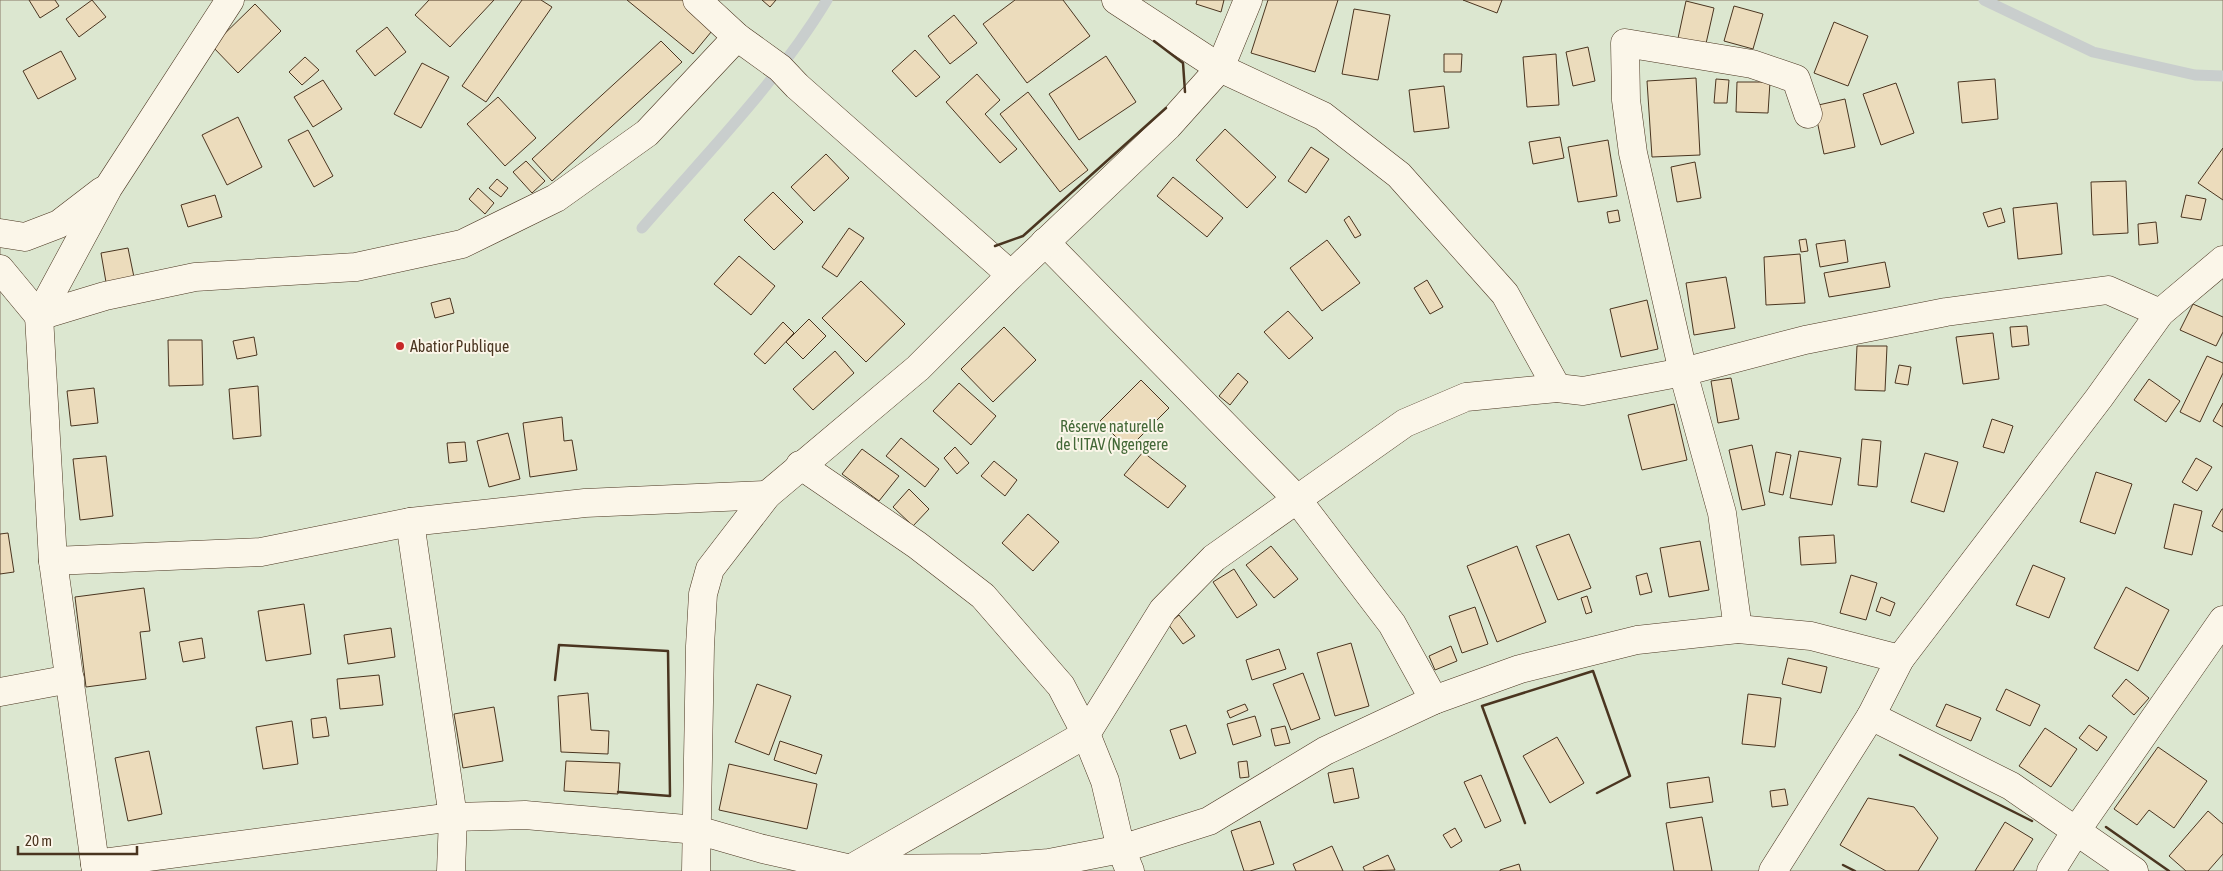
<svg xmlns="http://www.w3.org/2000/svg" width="2223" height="871" font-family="'Asap Condensed',sans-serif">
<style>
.green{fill:#dce7d0;stroke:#887966}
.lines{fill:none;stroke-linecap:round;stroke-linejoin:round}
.stream{stroke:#c9cecd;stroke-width:11}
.building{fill:#ecdcbc;stroke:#4a3520}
.minor-casing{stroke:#4a3520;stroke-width:29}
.minor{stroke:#fbf6e9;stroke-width:28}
.wall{stroke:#4a3520;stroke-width:2.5}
.poi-dot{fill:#c62828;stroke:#fbf6e9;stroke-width:2}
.labels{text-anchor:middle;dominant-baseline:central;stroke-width:4;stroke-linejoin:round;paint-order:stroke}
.poi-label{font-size:16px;fill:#4a3520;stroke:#fbf6e9;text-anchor:start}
.park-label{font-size:16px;fill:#436837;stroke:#fbf6e9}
</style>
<rect width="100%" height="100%" fill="#fbf6e9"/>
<rect class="green" x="0" y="0" width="2223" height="871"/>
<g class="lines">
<g class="stream">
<polyline points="1984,0 2093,52 2195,75 2223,76"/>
<path d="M642,228C705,155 777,83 827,0"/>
</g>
</g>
<g class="building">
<polygon points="29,0 55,0 59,6 40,18"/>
<polygon points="92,0 106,17 79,37 66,19"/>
<polygon points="429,0 494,0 450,47 415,15"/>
<polygon points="522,0 541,0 552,7 486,102 462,86"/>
<polygon points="627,0 684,0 716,26 693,54"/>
<polygon points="762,0 776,0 770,7"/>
<polygon points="1015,0 1063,0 1090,36 1027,83 983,24"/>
<polygon points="1197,0 1224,0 1221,12 1196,4"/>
<polygon points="1268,0 1338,0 1315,72 1251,53"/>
<polygon points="1463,0 1502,0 1497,13"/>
<polygon points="1686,1 1714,8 1705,48 1677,43"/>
<polygon points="255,4 281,31 238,73 212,46"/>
<polygon points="1734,6 1763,14 1753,49 1724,41"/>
<polygon points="1354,9 1390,15 1378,80 1342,74"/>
<polygon points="954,15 977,43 950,64 928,36"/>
<polygon points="1834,22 1868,36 1848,86 1814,73"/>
<polygon points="387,27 406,52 375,76 356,51"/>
<polygon points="661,41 682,62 552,181 532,159"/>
<polygon points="1588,47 1595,81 1573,86 1566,52"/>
<polygon points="915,50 940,77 916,97 892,71"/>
<polygon points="61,51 76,79 38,99 23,71"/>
<polygon points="1444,54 1462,54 1461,72 1444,72"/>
<polygon points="1556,54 1559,105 1527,107 1523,57"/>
<polygon points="1106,56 1136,102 1079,140 1049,94"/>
<polygon points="305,57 319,70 302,85 289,72"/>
<polygon points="422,63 449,77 421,128 394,114"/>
<polygon points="977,74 1000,100 985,114 1017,149 1000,163 946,102"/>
<polygon points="1696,78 1700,155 1652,157 1647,81"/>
<polygon points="1716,79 1729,80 1727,103 1714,103"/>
<polygon points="1995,79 1998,119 1962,123 1958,82"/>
<polygon points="323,80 342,109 313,127 294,97"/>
<polygon points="1737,82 1770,82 1768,113 1736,112"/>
<polygon points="1896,83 1914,133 1881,145 1863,94"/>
<polygon points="1444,86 1449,128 1414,132 1409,90"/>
<polygon points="1028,92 1088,170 1060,192 1000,114"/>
<polygon points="498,97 536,138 505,166 467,124"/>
<polygon points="1845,99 1855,147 1824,154 1814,106"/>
<polygon points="238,117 262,167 227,185 202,135"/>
<polygon points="1225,129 1276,177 1247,208 1196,160"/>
<polygon points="308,130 333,176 314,187 288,140"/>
<polygon points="1560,137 1564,158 1533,164 1529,142"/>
<polygon points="1608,140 1617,196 1578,202 1568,147"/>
<polygon points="1311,147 1329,159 1306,193 1288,181"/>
<polygon points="2223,148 2223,200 2198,183"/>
<polygon points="826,154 849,178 814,211 791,187"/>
<polygon points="526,161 545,181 532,193 513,172"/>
<polygon points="1695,162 1701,198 1677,202 1671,167"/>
<polygon points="1173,177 1223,218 1207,237 1157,196"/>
<polygon points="497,179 508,188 501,197 489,188"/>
<polygon points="2126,181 2128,233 2093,235 2091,182"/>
<polygon points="478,188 494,203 485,214 469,199"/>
<polygon points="773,192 803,222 774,250 744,220"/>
<polygon points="215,195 222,217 188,227 181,205"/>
<polygon points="2186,195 2206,199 2201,220 2181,217"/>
<polygon points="2057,203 2062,254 2018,259 2013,208"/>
<polygon points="2001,208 2005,222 1988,227 1983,213"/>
<polygon points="1618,210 1620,221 1609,223 1607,212"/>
<polygon points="1349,216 1361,235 1355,238 1344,220"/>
<polygon points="2156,222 2158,243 2139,245 2138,224"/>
<polygon points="849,228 864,238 837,277 822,267"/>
<polygon points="1806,239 1808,251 1801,252 1799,240"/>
<polygon points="1327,240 1360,283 1322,311 1290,268"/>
<polygon points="1845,240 1848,262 1820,267 1816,244"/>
<polygon points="128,248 135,282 107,288 101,253"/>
<polygon points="1800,254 1805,303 1766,305 1764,257"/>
<polygon points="739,256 775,286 751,315 714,284"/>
<polygon points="1885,262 1890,287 1829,297 1824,273"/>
<polygon points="1726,277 1735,328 1694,335 1686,283"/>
<polygon points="1427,280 1443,307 1430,314 1414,288"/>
<polygon points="861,281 905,324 866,362 822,318"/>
<polygon points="450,298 454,313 435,318 431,303"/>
<polygon points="1647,300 1658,349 1621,357 1610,309"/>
<polygon points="2193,304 2223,317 2223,332 2216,346 2180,330"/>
<polygon points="1288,311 1313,338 1289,359 1264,332"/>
<polygon points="809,319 826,336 803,359 786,342"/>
<polygon points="783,322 794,333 765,364 754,354"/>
<polygon points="2027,326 2029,345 2012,347 2010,327"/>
<polygon points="1004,327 1036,360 993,402 961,369"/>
<polygon points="1993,333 1999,379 1963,384 1956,337"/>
<polygon points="254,337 257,355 237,359 233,341"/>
<polygon points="168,340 202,340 203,385 169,386"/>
<polygon points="1857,346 1887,346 1885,391 1855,390"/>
<polygon points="835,351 854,373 813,410 793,389"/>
<polygon points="2207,356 2223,363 2223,373 2200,422 2180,412"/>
<polygon points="1899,365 1911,367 1908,385 1895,383"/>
<polygon points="1238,373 1248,382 1230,405 1219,396"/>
<polygon points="1731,378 1739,419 1718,423 1711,381"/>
<polygon points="2149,379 2180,401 2166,422 2134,400"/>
<polygon points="1141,380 1169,408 1128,449 1100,421"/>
<polygon points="959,383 996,416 971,445 933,411"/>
<polygon points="258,386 261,436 233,439 229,389"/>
<polygon points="94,388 98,423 71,426 67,391"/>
<polygon points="2223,403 2223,427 2213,421"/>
<polygon points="1674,404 1687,460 1642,470 1628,415"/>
<polygon points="562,417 564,441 572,440 577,470 530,477 523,423"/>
<polygon points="1992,419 2013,426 2004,453 1983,447"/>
<polygon points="508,433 520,479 489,487 477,441"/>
<polygon points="901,438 939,469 925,487 886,456"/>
<polygon points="1862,439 1881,441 1877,487 1858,485"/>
<polygon points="465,442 467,461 449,463 447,443"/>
<polygon points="1752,445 1765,505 1742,510 1729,450"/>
<polygon points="955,447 969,463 957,474 944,458"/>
<polygon points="862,449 899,476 879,501 842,474"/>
<polygon points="1799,451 1841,458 1832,505 1790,498"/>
<polygon points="1143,452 1186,486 1168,508 1124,475"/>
<polygon points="1776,452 1791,455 1783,495 1769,492"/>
<polygon points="1925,453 1958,462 1944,512 1911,502"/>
<polygon points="106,456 113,516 80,520 73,459"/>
<polygon points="2196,458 2212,467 2197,491 2182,482"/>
<polygon points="994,461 1017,480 1005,496 981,476"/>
<polygon points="2096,472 2132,484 2115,534 2080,522"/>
<polygon points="909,489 929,509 913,526 893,507"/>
<polygon points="2174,504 2202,511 2192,555 2164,548"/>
<polygon points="2222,509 2223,509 2223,532 2212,526"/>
<polygon points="1028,514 1059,542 1033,571 1002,543"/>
<polygon points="8,533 14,572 0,574 0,534"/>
<polygon points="1569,534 1591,588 1558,600 1536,546"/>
<polygon points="1834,535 1836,563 1801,565 1799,537"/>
<polygon points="1700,541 1709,590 1669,597 1660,548"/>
<polygon points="1271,546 1298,579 1274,598 1246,565"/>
<polygon points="1517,546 1546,622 1497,642 1467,566"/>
<polygon points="2033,565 2065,578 2049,618 2016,605"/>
<polygon points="1234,569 1257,605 1237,618 1213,582"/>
<polygon points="1647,573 1652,592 1640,595 1636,576"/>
<polygon points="1851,575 1877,583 1866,620 1840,613"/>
<polygon points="2126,587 2169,610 2138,671 2094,648"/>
<polygon points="144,588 150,631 140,632 146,679 86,687 75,597"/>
<polygon points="1587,596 1592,612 1586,614 1581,598"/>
<polygon points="1881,597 1895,603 1890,616 1876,611"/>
<polygon points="304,604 311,654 266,661 258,611"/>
<polygon points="1475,607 1488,644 1462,653 1449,616"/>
<polygon points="1179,615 1195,636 1183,644 1168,624"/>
<polygon points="391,628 395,657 348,664 344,635"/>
<polygon points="202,638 205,658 183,662 179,642"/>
<polygon points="1351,643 1369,706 1335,716 1317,653"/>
<polygon points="1451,646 1457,661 1435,670 1429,656"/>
<polygon points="1279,649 1286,669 1252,680 1246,660"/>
<polygon points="1788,658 1827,667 1821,693 1782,684"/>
<polygon points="1303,673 1320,719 1291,730 1273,684"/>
<polygon points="379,675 383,705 340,709 337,679"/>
<polygon points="2126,679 2149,698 2134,715 2112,696"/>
<polygon points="757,684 791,696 769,755 735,742"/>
<polygon points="2006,689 2040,705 2030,726 1996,710"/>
<polygon points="588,693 591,730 609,731 608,754 561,752 558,696"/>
<polygon points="1748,694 1781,698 1775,747 1742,744"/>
<polygon points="1245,704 1248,710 1230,718 1227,711"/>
<polygon points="1946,704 1981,718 1971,741 1936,726"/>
<polygon points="494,707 503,761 463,768 454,714"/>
<polygon points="1255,716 1261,736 1233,745 1227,724"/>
<polygon points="326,717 329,736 313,738 311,719"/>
<polygon points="292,721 298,764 263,769 256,727"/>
<polygon points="1186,725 1196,753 1180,759 1170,730"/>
<polygon points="2089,725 2107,737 2097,751 2079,738"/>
<polygon points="1285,726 1290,743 1275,746 1271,729"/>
<polygon points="2045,728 2077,749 2051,787 2019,766"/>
<polygon points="1557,737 1584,783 1550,803 1523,756"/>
<polygon points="780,741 822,755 816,774 774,760"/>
<polygon points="2158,747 2207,781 2174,828 2149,810 2137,825 2114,809"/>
<polygon points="149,751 162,814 128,821 115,758"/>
<polygon points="566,761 620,763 618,794 564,791"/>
<polygon points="1247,761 1249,777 1240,778 1238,762"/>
<polygon points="729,764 817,784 807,829 719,810"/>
<polygon points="1353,768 1359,798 1334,803 1328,773"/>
<polygon points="1481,775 1501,821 1485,828 1464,782"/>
<polygon points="1709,777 1713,802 1670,808 1667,783"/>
<polygon points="1785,789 1788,805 1772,807 1770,791"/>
<polygon points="1868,798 1914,807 1938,838 1918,871 1886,871 1840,845"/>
<polygon points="2208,811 2223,824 2223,854 2208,871 2186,871 2169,856"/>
<polygon points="1702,817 1712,871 1674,871 1666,823"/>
<polygon points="1260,821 1274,864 1250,871 1244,871 1231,831"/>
<polygon points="2005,822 2033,839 2013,871 1975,871"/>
<polygon points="1455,828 1462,841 1451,848 1443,835"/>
<polygon points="1332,846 1343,871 1296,871 1293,864"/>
<polygon points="1388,855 1395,870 1365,871 1363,867"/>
<polygon points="1519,864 1521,871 1500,871 1500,870"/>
</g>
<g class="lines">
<g class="minor-casing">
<g id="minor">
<polyline points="697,0 737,37 780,68 797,86 1011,275"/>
<polyline points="1116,0 1220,68 1323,116 1399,175 1505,294 1557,388"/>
<polyline points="0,233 25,237 59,224 102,191"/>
<polyline points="1045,242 1296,498 1392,624 1434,700"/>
<polyline points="0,269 39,316"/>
<polyline points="39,316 105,296 195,277 356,267 462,244 556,198 647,133 737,37"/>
<polyline points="800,465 917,545 983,596 1061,686 1086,734 1105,781 1121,849 1130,871"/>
<polyline points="410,522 453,817 451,871"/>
<polyline points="53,561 261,552 410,522 585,503 767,495"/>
<polyline points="1738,629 1722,513 1683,372 1633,153 1626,100 1625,43 1752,64 1796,79 1808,114"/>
<polyline points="0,692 70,679"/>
<polyline points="1871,716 2011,786 2134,871"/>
<polyline points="95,864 453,817 525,815 697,830 763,849 851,869 982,868 1049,863 1121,849 1209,821 1325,751 1434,700 1520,669 1637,640 1738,629 1811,636 1900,659"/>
<polyline points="852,868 1086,734 1163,610 1214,558 1405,423 1466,397 1557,388 1583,391 1683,372 1805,340 1946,312 2108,290 2160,313"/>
<polyline points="96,871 53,561 39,316 108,188 230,0"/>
<polyline points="696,871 700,646 703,594 710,569 767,495 918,368 1011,275 1168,126 1220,68 1248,0"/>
<polyline points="1773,871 1871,716 1900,659 2099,398 2160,313 2223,260"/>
<polyline points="2051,871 2076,831 2223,620"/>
</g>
</g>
<use href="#minor" class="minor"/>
<g class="wall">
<polyline points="1154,41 1183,63 1185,92"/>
<polyline points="995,246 1023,236 1166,108"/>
<polyline points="555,680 559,645 668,651 670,796 618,792"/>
<polyline points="1900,755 2032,821"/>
<polyline points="1525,823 1482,706 1593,671 1630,776 1597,793"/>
<polyline points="2106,827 2169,871"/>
<polyline points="1843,865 1855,871"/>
</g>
</g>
<circle class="poi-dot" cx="400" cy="346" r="5"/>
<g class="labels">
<g class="poi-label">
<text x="410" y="346">Abatior Publique</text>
</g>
<g class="park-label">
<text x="1112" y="426">Réserve naturelle<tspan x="1112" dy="18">de l'ITAV (Ngengere</tspan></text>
</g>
</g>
<path d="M18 846v8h119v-8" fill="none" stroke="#4a3520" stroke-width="2.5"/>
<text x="25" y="846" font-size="15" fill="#4a3520" stroke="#fbf6e9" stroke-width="4" paint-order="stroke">20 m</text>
</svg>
